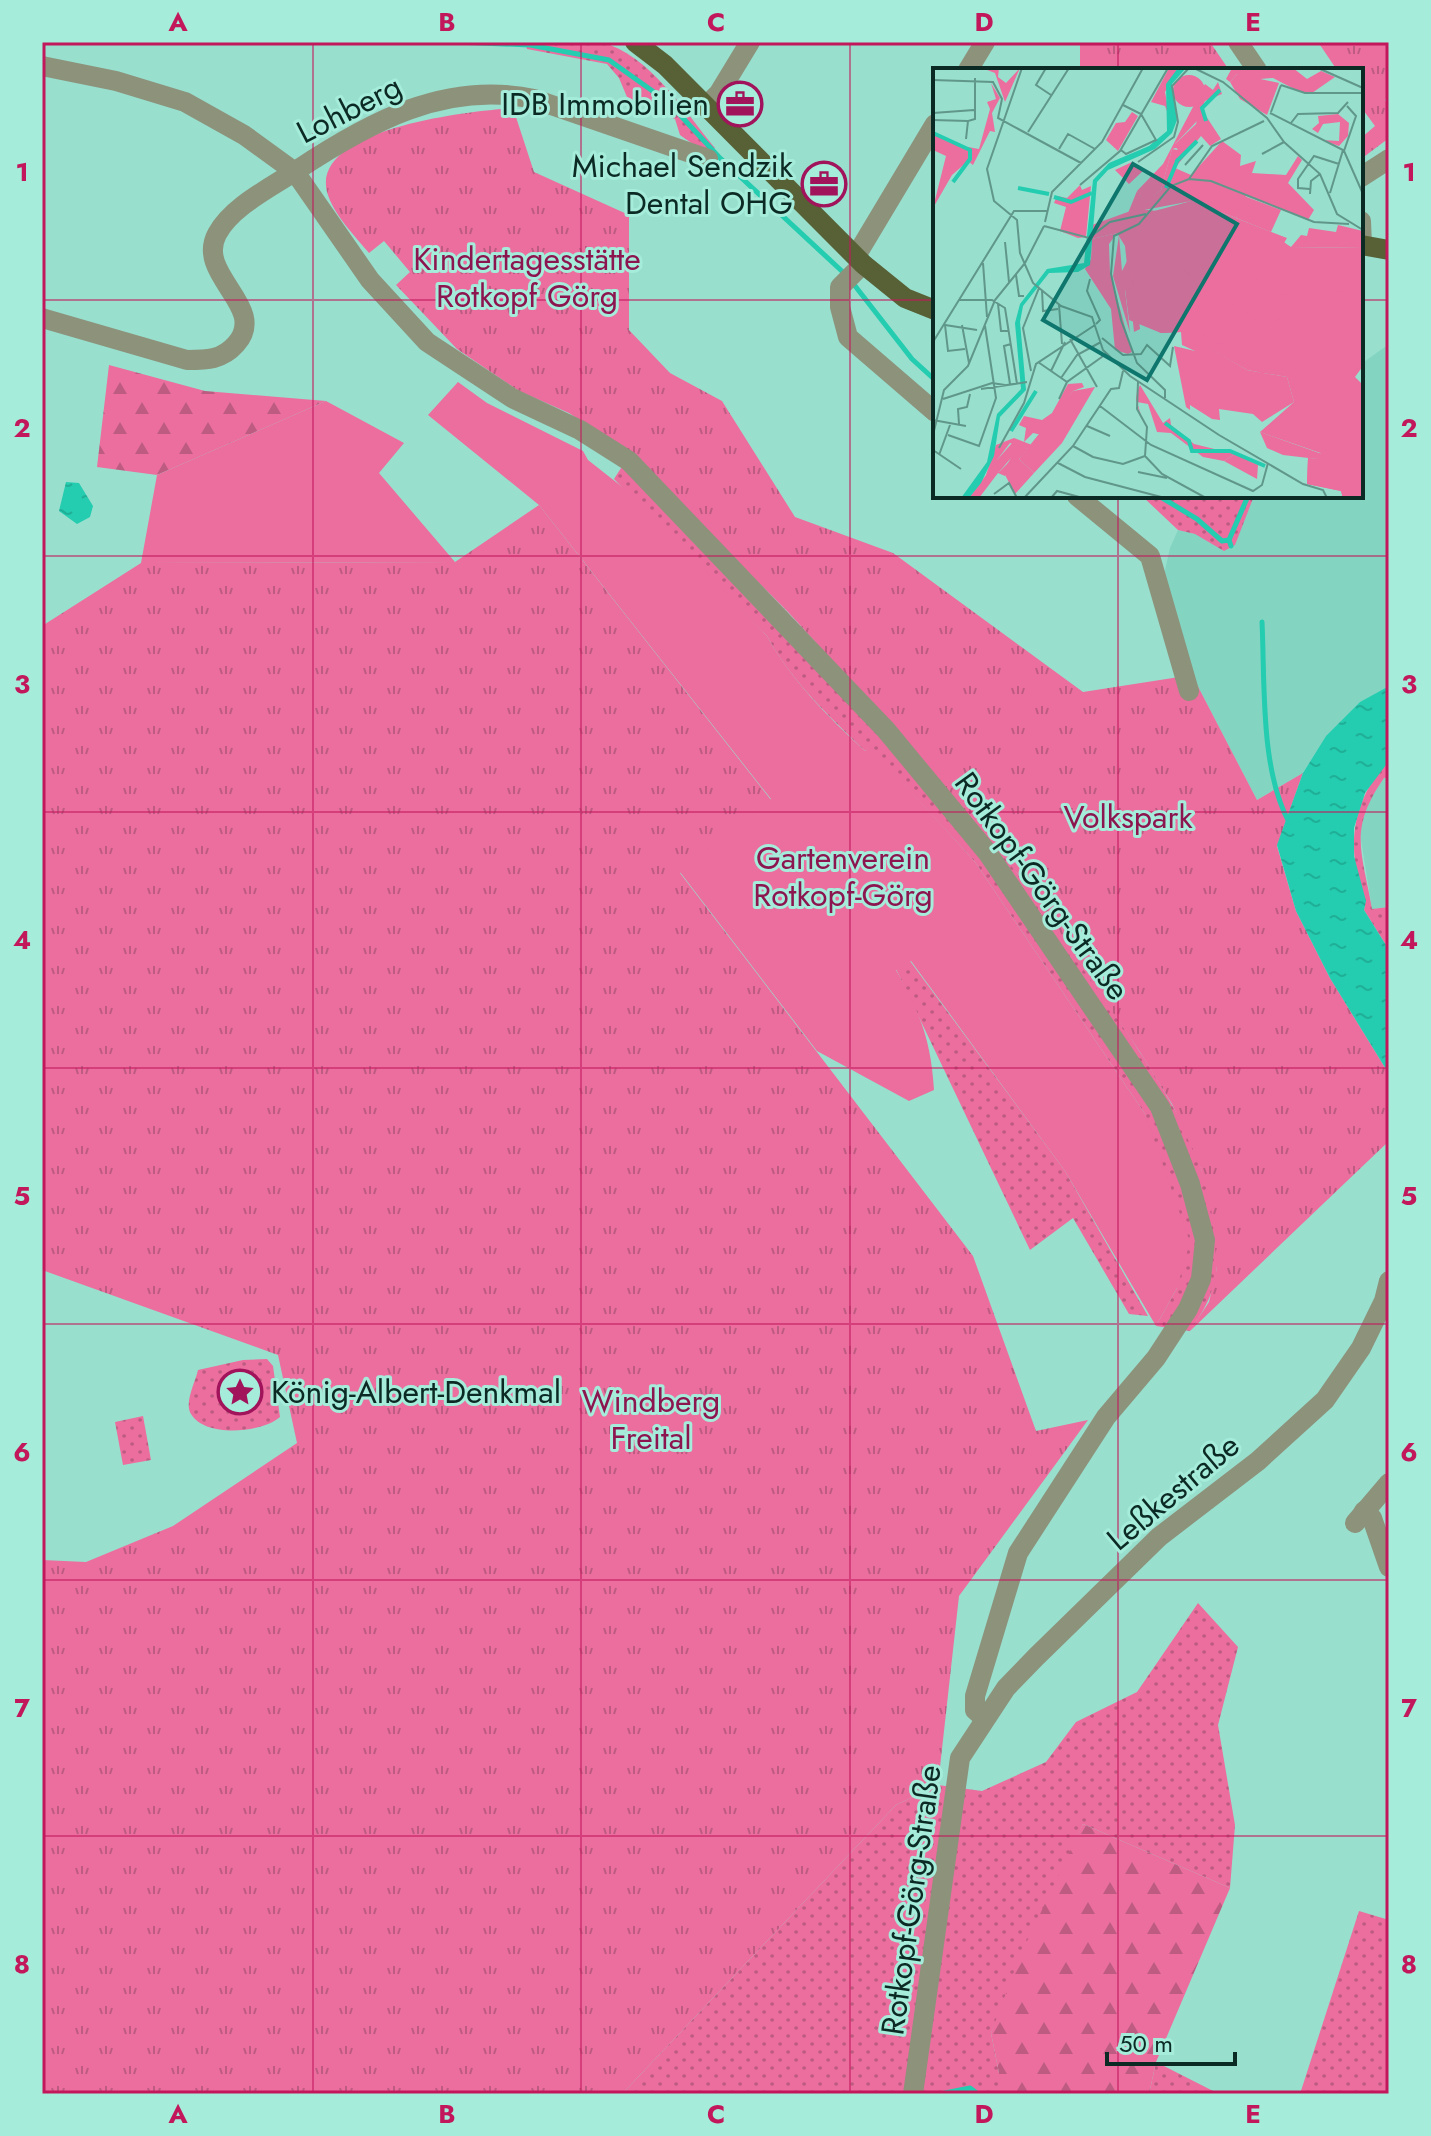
<svg xmlns="http://www.w3.org/2000/svg" width="1431" height="2136" font-family="Jost,sans-serif">
<style>
.built{fill:#84d4c2}
.grass{fill:url(#grass-dots)}
.forest{fill:url(#forest-firs)}
.park{fill:url(#park-tufts)}
.garden{fill:#eb6e9f}
.water{fill:url(#water-ripples)}
.lines{fill:none;stroke-linecap:round;stroke-linejoin:round}
.stream{stroke:#24ccb0;stroke-width:5}
.minor{stroke:#8d927b;stroke-width:20}
.major{stroke:#586035;stroke-width:20}
.grid{fill:none;stroke:#c2185b;stroke-width:2;stroke-opacity:0.55}
.labels{text-anchor:middle;dominant-baseline:central;stroke-width:6;stroke-linejoin:round;paint-order:stroke}
.poi-label{font-size:32px;fill:#0c2a24;stroke:#a5ecdb;text-anchor:end}
.street-label{font-size:32px;fill:#0c2a24;stroke:#a5ecdb}
.park-label{font-size:32px;fill:#8c154f;stroke:#a5ecdb}
.inset-river{fill:none;stroke:#24ccb0;stroke-width:4}
.inset-road{fill:none;stroke:#60978a;stroke-width:2}
.view{fill:#0f766e;fill-opacity:0.15;stroke:#0f766e;stroke-width:4}
.inset-edge{fill:none;stroke:#0c2a24;stroke-width:4}
.neatline{fill:none;stroke:#c2185b;stroke-width:3}
.grid-label{font-size:26px;text-anchor:middle;font-weight:bold;fill:#c2185b}
</style>
<defs>
<pattern id="grass-dots" width="8" height="8" patternUnits="userSpaceOnUse" patternTransform="scale(2)"><rect width="8" height="8" fill="#eb6e9f"/><path d="M2 2h.1M6 6h.1" fill="none" stroke="#bd5b81" stroke-width="1.8" stroke-linecap="round"/></pattern>
<pattern id="forest-firs" width="22" height="20" patternUnits="userSpaceOnUse" patternTransform="scale(2)"><rect width="22" height="20" fill="#eb6e9f"/><path d="M5 1l3.5 6h-7zM16 11l3.5 6h-7z" fill="#bd5b81"/></pattern>
<pattern id="park-tufts" width="24" height="20" patternUnits="userSpaceOnUse" patternTransform="scale(2)"><rect width="24" height="20" fill="#eb6e9f"/><path d="M3 7l-1-3M5 7V3M7 7l1-3M15 17l-1-3M17 17v-4M19 17l1-3" fill="none" stroke="#bd5b81"/></pattern>
<pattern id="water-ripples" width="26" height="14" patternUnits="userSpaceOnUse" patternTransform="scale(2)"><rect width="26" height="14" fill="#24ccb0"/><path d="M2 4q2-2 4 0t4 0M15 11q2-2 4 0t4 0" fill="none" stroke="#1faf97"/></pattern>
</defs>
<rect width="100%" height="100%" fill="#98dfce"/>
<g class="built">
<polygon points="1389,344 1389,686 1360,702 1326,736 1303,773 1257,800 1192,675 1163,579 1170,548 1178,530 1195,534 1231,496 1361,496 1361,364"/>
<polygon points="1389,777 1389,907 1372,909 1359,827 1368,802 1384,778"/>
</g>
<g class="grass">
<path d="M525,42C548,42 578,37 601,42C650,55 685,112 715,148L707,154L680,135L675,119L627,97L619,78L607,64L527,49Z"/>
<path d="M630,454C746,570 863,685 968,810C1017,869 1060,933 1103,997C1156,1076 1221,1164 1217,1265C1216,1290 1204,1311 1190,1331L1156,1326L1177,1288L1145,1114L975,862L870,747L865,751C829,716 791,681 767,636L614,479Z"/>
<polygon points="1142,496 1254,496 1235,545 1224,551 1195,534 1178,530"/>
<path d="M1389,761V777L1384,778C1348,830 1362,851 1372,909L1389,907V950L1364,910C1367,897 1360,886 1357,873C1348,832 1359,791 1389,761Z"/>
<polygon points="910,961 1065,1171 1148,1316 1129,1314 1073,1218 1030,1250 896,969"/>
<path d="M267,1359L273,1366L280,1417C262,1433 205,1438 191,1414C184,1403 195,1383 198,1370L243,1360Z"/>
<polygon points="143,1416 151,1460 123,1465 115,1422"/>
<polygon points="1198,1603 1238,1647 1218,1725 1235,1825 1230,1888 1083,1824 991,2033 999,2073 999,2094 622,2094 896,1805 938,1785 982,1791 1046,1762 1076,1722 1137,1692"/>
<polygon points="1359,1911 1389,1920 1389,2094 1300,2094"/>
<polygon points="1156,2062 1219,2094 1149,2094"/>
</g>
<g class="forest">
<polygon points="109,365 205,391 326,401 157,475 97,467"/>
<polygon points="1083,1824 1230,1888 1156,2062 1149,2094 999,2094 999,2073 991,2033 1020,1956"/>
</g>
<g class="park">
<polygon points="1080,42 1210,42 1229,70 1080,70"/>
<polygon points="1318,42 1389,42 1389,97 1385,100 1389,105 1389,138 1361,159 1361,138 1375,126 1361,107 1361,70 1337,70"/>
<path d="M513,108L534,172L629,215V330L670,373L722,401L795,517L893,553L1083,692L1192,675L1257,800L1303,773L1277,846L1296,911L1330,978L1389,1074V1141L1190,1331L1209,1302L1217,1268L1211,1206L1201,1169L1172,1104L1140,1052L1017,873L918,753L788,612L630,454L569,413L519,391L457,349L396,285L410,272L384,241L369,253C355,236 333,214 327,192C311,127 473,111 513,108Z"/>
<polygon points="539,505 771,800 680,873 973,1256 1036,1431 1088,1420 959,1596 938,1785 896,1805 622,2094 42,2094 42,1560 86,1562 173,1526 297,1443 278,1355 42,1270 42,626 141,563 455,562"/>
</g>
<g class="garden">
<path d="M458,382L487,403L583,451L588,460L635,497L767,636C791,680 828,717 865,751L870,746L975,862L1145,1114L1190,1242L1177,1288L1156,1326L1065,1171L911,961L896,970C920,1013 931,1040 934,1090L909,1101L817,1051L680,872L771,799L539,505L428,415Z"/>
<polygon points="326,401 404,443 379,473 455,562 141,563 157,475"/>
</g>
<g class="water">
<polygon points="66,482 79,483 93,506 90,517 77,524 59,511"/>
<polygon points="1389,686 1389,761 1365,793 1354,828 1354,856 1366,901 1364,910 1389,950 1389,1074 1330,978 1296,911 1277,845 1303,773 1326,736 1360,702"/>
</g>
<g class="lines">
<g class="stream">
<polyline points="456,42 530,45 609,60 668,102 719,157 845,274"/>
<polyline points="852,282 912,359 935,380"/>
<polyline points="1159,496 1197,519 1222,541 1229,540 1231,546"/>
<polyline points="1229,540 1248,496"/>
<path d="M1262,622C1265,682 1260,769 1289,822"/>
<polyline points="940,2094 970,2088 978,2094"/>
</g>
<g class="minor">
<polyline points="1238,42 1257,70"/>
<polyline points="42,66 116,81 185,102 244,135 295,172 370,280 427,342 512,398 580,430 629,461 886,730 987,852 1160,1107 1190,1184 1205,1240 1201,1279 1188,1309 1156,1358 1106,1417 1018,1553 975,1696 975,1710 984,1718"/>
<polyline points="968,70 985,42"/>
<polyline points="705,107 719,93 750,42"/>
<polyline points="1361,177 1389,159"/>
<polyline points="1361,221 1362,245"/>
<polyline points="856,256 935,124"/>
<polyline points="863,264 840,287 840,307 848,337 935,412"/>
<path d="M42,318L187,360C207,360 222,360 236,344C269,307 195,275 217,234C232,206 272,187 297,170C368,123 445,80 534,99L708,159"/>
<polyline points="1077,496 1150,556 1189,691"/>
<polyline points="1364,1511 1372,1518 1389,1567"/>
<polyline points="1355,1523 1389,1483"/>
<polyline points="913,2094 960,1758 1006,1688 1036,1657 1159,1537 1258,1461 1325,1400 1361,1348 1384,1301 1389,1281"/>
</g>
<g class="major">
<polyline points="635,42 665,65 863,264 905,298 935,310"/>
<polyline points="1361,245 1389,250"/>
</g>
</g>
<path class="grid" d="M313,42V2094M581,42V2094M850,42V2094M1118,42V70M42,300H935M1361,300H1389M1118,496V2094M42,556H1389M42,812H1389M42,1068H1389M42,1324H1389M42,1580H1389M42,1836H1389"/>
<defs>
<g id="office-ring" transform="scale(2.3)"><circle r="9.5" fill="#a5ecdb" stroke="#a1135a" stroke-width="1.5"/><path d="M-6-3h4V-5.5h4V-3h4V5H-6ZM-1-4.5V-3h2v-1.5ZM-6 0V1H6V0Z" fill="#a1135a"/></g>
<g id="sight-ring" transform="scale(2.3)"><circle r="9.5" fill="#a5ecdb" stroke="#a1135a" stroke-width="1.5"/><path d="M0-6L1.8-2.2L6-1.7L2.9 1.2L3.7 5.4L0 3.3L-3.7 5.4L-2.9 1.2L-6-1.7L-1.8-2.2Z" fill="#a1135a"/></g>
</defs>
<g fill-rule="evenodd">
<use href="#office-ring" x="740" y="104"/>
<use href="#office-ring" x="824" y="184"/>
<use href="#sight-ring" x="240" y="1392"/>
</g>
<g class="labels">
<g class="poi-label">
<text x="709" y="104">IDB Immobilien</text>
<text x="793" y="166">Michael Sendzik<tspan x="793" dy="37">Dental OHG</tspan></text>
<text x="271" y="1392" text-anchor="start">König-Albert-Denkmal</text>
</g>
<g class="street-label">
<text transform="translate(349 109) rotate(-27)">Lohberg</text>
<text transform="translate(1042 886) rotate(54)">Rotkopf-Görg-Straße</text>
<text transform="translate(1173 1492) rotate(-40)">Leßkestraße</text>
<text transform="translate(911 1900) rotate(-82)">Rotkopf-Görg-Straße</text>
</g>
<g class="park-label">
<text x="527" y="259">Kindertagesstätte<tspan x="527" dy="37">Rotkopf Görg</tspan></text>
<text x="1128" y="817">Volkspark</text>
<text x="843" y="858">Gartenverein<tspan x="843" dy="37">Rotkopf-Görg</tspan></text>
<text x="651" y="1401">Windberg<tspan x="651" dy="37">Freital</tspan></text>
</g>
</g>
<g transform="translate(933 68)">
<rect width="430" height="430" fill="#98dfce"/>
<path d="M275,31L269,42L288,71L277,78L268,68L242,100L258,107L289,73L308,87L307,98L323,93L319,105L353,107L365,88L369,92L355,115L381,142L375,152L313,128L303,150L259,133L195,145L204,123L212,133L228,122L239,81L245,82L241,77L263,56L266,43ZM199,94L210,103L196,116L182,102ZM207,317L230,355L237,350L238,357L261,376L302,386L291,393L270,389L238,365L224,364L215,336L204,334L208,347L205,340L203,331L204,324ZM327,364L389,386L384,391L350,387L334,380ZM80,374L95,381L86,391L101,405L82,426L70,403L78,390L66,404L64,400V392Z" fill="#eb6e9f"/>
<path d="M49,0H66L65,9L73,15L87,0L72,34L62,5ZM299,0H360L374,11L388,3L402,9L379,25L367,24L340,10L315,12L304,6L297,14L293,11ZM285,14L289,26L272,33L264,53L242,76L247,79L239,81L228,122L212,134L204,123L230,96L272,16L280,22ZM58,15L67,30L59,45L62,64L57,63L40,97L35,93L19,107L0,140L13,88L0,82V66L34,79L38,87L35,79L46,81L57,41L54,34L63,31ZM259,133L354,170L351,175L358,179L430,180V298L422,309L430,317V430H410L408,423L374,416L375,390L384,391L388,385L327,364L361,334L354,309L314,302L262,272V283L249,277L248,264L228,265L206,252L207,261L201,264L192,178L184,165L159,171V157L203,141L225,143ZM149,315L151,319L140,323L109,367L100,365L91,374L93,360L86,357L91,348L109,352L119,345L135,316ZM81,370L99,377L95,381L77,375L64,392L66,404L79,391L72,408L65,405L46,430H36L53,407L63,377Z" fill="#eb6e9f"/>
<path d="M162,319L129,375L101,405L86,391L140,323Z" fill="#eb6e9f"/>
<path d="M236,0H245L232,24L237,51L232,38L218,34ZM304,6L346,15L334,47L307,31L297,14ZM199,44L205,48L185,83L173,72L183,55L192,54ZM405,46L416,55L415,68L406,78L389,72L406,73L407,54L390,56L385,65L379,61L386,55L385,48ZM147,117L149,122L158,118L153,169L145,170L127,163L133,139L121,135L124,128L134,130ZM259,133L339,165L364,184L430,185V221L363,228L337,225L312,197L293,202L254,194L251,201L267,220L287,227L332,259L350,248L398,243L430,252V294L419,308L430,318V430H410L408,423L374,416L375,390L384,391L388,385L329,364L363,334L366,298L353,306L328,305L302,291L297,276L279,275L268,263L228,265L196,252L192,221L201,219L195,163L212,155L221,143ZM184,165L176,176L177,205L199,284L195,286L182,282L178,241L152,201L158,191L159,171Z" fill="#eb6e9f"/>
<path d="M240 23a16 16 0 1 1 32 0a16 16 0 1 1-32 0ZM311,128L348,142L338,164L303,150ZM405,157L430,163V180L358,179L368,167L374,168L376,160L403,164ZM186,167L189,203L194,193L201,220L192,222L197,265L180,208ZM262,271L314,302L354,309L361,334L329,354L320,346L286,341L287,352L279,351L257,337V342L253,339L241,278L262,283ZM302,386L325,397L324,411L291,393Z" fill="#eb6e9f"/>
<path d="M245,0H253L239,16L244,52L239,65L222,81L175,102L164,114L157,197L145,204L116,205L90,238L87,254L93,322L67,349L61,388L48,415L36,430H28L54,394L64,346L88,321L82,255L87,236L114,201L151,195L160,112L176,95L216,78L234,63L233,16Z" fill="#24ccb0"/>
<path class="inset-river" d="M273,53L269,40L287,22M0,65L37,82V91L20,114M243,94L264,73M85,120L116,126M233,120L245,91M121,129L138,134L159,125M232,355L256,373L259,383H297L332,398M78,363L103,323"/>
<path class="inset-road" d="M89,0L54,101L61,133L84,152L87,185L100,215L128,238L159,249L170,282L197,308L286,367L370,416L390,422L394,430M113,0L103,17L118,27M261,0L290,14L334,50L351,74L387,106L404,146L430,162M385,0L430,20M0,12L60,14L69,31L65,50L148,95M348,17L372,25H430M414,38L423,48L411,83L430,126M338,44L348,17M0,45L41,42M337,45L410,82L397,125M0,52L35,53M358,55L365,46L405,45L415,34M95,64L136,0M33,71L35,53L42,51V10M126,81L135,66L162,81M188,82L193,86L223,72L208,46L190,37M329,86L351,74M205,94L241,69L245,54L239,18L256,0M252,97L270,77M256,111L279,78L331,53M147,117L187,83L235,0M377,121L365,120V111L381,88L406,96M377,126L378,113L387,106M112,154L119,124L169,74L210,0M111,158L156,170L177,154L213,146M72,174L76,214M50,195L54,249M92,195L111,158M83,207L86,228H91M157,211L154,223L167,252L163,256M109,222L110,243L125,241M26,232H59L72,240L84,316M65,236L68,263H76M126,237L129,276M29,257L36,295M169,270L190,287L208,286L214,277L237,298L240,279M137,271L164,319M0,274L81,143H114M32,281L15,283L12,257L44,262M105,294L134,314M98,303L90,260L106,220M118,303L132,274M128,310L144,287L168,274M205,314L204,341L214,359L212,388M77,316L71,278L78,276M48,321L94,314M232,330V322L204,295L188,252L178,206L181,168L206,156L238,118L256,111L278,113L381,154L416,156M10,331L59,315L72,317M126,331L134,314L173,286M167,338L218,377L320,423L329,417L335,395M0,352L33,358M26,356L25,341L34,339L37,326M154,358L177,368M0,367L11,322L35,298L62,232L92,195M15,367L46,378L63,330L52,258M140,378L160,389L190,396L212,388M66,380L91,335L103,296L162,257M0,382L28,401M6,387L17,357M212,388L229,406L273,430M125,395L152,409L232,430M205,404L234,410M61,426L76,415L84,430M91,430L140,378L178,321L186,320L190,303M118,430L124,423L150,430"/>
<path class="view" d="M200,96L304,156L214,312L110,252Z"/>
<rect width="430" height="430" class="inset-edge"/>
</g>
<rect width="1431" height="2136" fill="none" stroke="#a5ecdb" stroke-width="88"/>
<path d="M1107 2052v12h128v-12" fill="none" stroke="#0c2a24" stroke-width="4"/>
<text x="1119" y="2052" font-size="24" fill="#0c2a24" stroke="#a5ecdb" stroke-width="6" paint-order="stroke">50 m</text>
<rect x="44" y="44" width="1343" height="2048" class="neatline"/>
<g class="grid-label">
<text x="178" y="31">A</text>
<text x="447" y="31">B</text>
<text x="716" y="31">C</text>
<text x="984" y="31">D</text>
<text x="1253" y="31">E</text>
<text x="22" y="181">1</text>
<text x="1409" y="181">1</text>
<text x="22" y="437">2</text>
<text x="1409" y="437">2</text>
<text x="22" y="693">3</text>
<text x="1409" y="693">3</text>
<text x="22" y="949">4</text>
<text x="1409" y="949">4</text>
<text x="22" y="1205">5</text>
<text x="1409" y="1205">5</text>
<text x="22" y="1461">6</text>
<text x="1409" y="1461">6</text>
<text x="22" y="1717">7</text>
<text x="1409" y="1717">7</text>
<text x="22" y="1973">8</text>
<text x="1409" y="1973">8</text>
<text x="178" y="2123">A</text>
<text x="447" y="2123">B</text>
<text x="716" y="2123">C</text>
<text x="984" y="2123">D</text>
<text x="1253" y="2123">E</text>
</g>
</svg>
